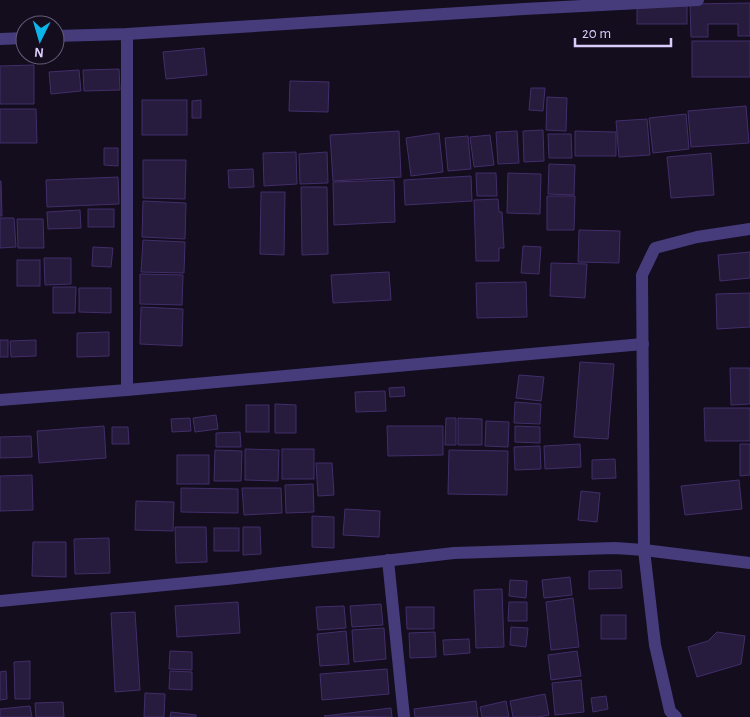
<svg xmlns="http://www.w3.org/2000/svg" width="750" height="717" font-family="'Alegreya Sans',sans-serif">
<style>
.building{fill:#271b3e;stroke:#422e69}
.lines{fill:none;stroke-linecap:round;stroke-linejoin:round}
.street{stroke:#463b7b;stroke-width:12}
</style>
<rect width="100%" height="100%" fill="#130d1e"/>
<g class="building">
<polygon points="750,3 750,36 738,36 738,24 708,24 708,37 691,37 690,4"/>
<rect x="637" y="6" width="50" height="18"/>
<rect x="692" y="41" width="58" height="36"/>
<polygon points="204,48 207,75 166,79 163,52"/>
<polygon points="34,65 34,104 0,104 0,66"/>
<polygon points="119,69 120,90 84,91 83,70"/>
<polygon points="79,70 81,91 51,94 49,72"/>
<polygon points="290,81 329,82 328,112 289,111"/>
<polygon points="531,88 545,88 543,111 529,110"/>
<polygon points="547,97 567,98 566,131 546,130"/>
<rect x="142" y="100" width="45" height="35"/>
<polygon points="201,100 201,118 192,118 192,101"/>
<polygon points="746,106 749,143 691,147 688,111"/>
<polygon points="0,109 36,109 37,143 0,143"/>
<polygon points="686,114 689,149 653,153 649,118"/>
<polygon points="647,119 650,155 619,157 616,121"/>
<polygon points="543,130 544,161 524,162 523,131"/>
<polygon points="399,131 401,177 333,181 330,135"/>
<polygon points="517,131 519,163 498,164 496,132"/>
<polygon points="575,131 616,132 616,156 575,156"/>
<polygon points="439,133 443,172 411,176 406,138"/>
<polygon points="548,134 571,134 572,158 549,158"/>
<polygon points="490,135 494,165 474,167 470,137"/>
<polygon points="468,136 471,169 448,171 445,138"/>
<polygon points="104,148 118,148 118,166 104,165"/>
<polygon points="296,152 297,184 264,186 263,153"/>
<polygon points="327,152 328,183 300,184 299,154"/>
<polygon points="711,153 714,195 671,198 667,157"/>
<polygon points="143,160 186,160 185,199 143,198"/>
<polygon points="549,164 575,165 574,195 548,194"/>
<polygon points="253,169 254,187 229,188 228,170"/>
<polygon points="476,173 496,173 497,196 477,196"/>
<polygon points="508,173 541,174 540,214 507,213"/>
<polygon points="471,176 472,201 405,205 404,180"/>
<polygon points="118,177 119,204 47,207 46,180"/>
<polygon points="394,180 395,222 334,225 333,182"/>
<polygon points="0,181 1,181 2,216 0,216"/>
<polygon points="301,187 327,187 328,254 302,255"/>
<polygon points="261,192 285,192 284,255 260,254"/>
<polygon points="547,196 575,196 574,230 547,230"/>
<polygon points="498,199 499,212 502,212 504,248 499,248 499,261 476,261 474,200"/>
<polygon points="143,201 186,203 185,239 142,237"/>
<rect x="88" y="209" width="26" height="18"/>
<polygon points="80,210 81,228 48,229 47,212"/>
<polygon points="0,218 14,218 16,247 0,248"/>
<polygon points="17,219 43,219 44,248 18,248"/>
<polygon points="579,230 620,231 619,263 578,262"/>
<polygon points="143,240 185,242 184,273 141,272"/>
<polygon points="523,246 541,247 539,274 521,273"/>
<polygon points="93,247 113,248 111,267 92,266"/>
<polygon points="750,252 750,278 720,281 718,255"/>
<polygon points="44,258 71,258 71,284 45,285"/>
<rect x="17" y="260" width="23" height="26"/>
<polygon points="551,263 587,264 585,298 550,296"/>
<polygon points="389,272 391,300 333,303 331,275"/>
<polygon points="140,274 183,275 182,305 140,304"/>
<polygon points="526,282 527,317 477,318 476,283"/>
<polygon points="53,287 76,287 75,313 53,313"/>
<polygon points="79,288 111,288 111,313 79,312"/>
<polygon points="750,293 750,327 717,329 716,294"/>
<polygon points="141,307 183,309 182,346 140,344"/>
<polygon points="109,332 109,356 77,357 77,333"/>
<rect x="0" y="340" width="8" height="17"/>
<polygon points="36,340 36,356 11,357 10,341"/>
<polygon points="580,362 614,364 608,439 574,437"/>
<polygon points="730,368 750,368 750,404 731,405"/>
<polygon points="519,375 544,377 541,401 516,398"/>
<polygon points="404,387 405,396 390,397 389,388"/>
<polygon points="385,391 386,411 356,412 355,392"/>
<polygon points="515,402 541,404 540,424 514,423"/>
<polygon points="275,404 296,405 296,433 275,433"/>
<rect x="246" y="405" width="23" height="27"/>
<polygon points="704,408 750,408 750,441 705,441"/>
<polygon points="216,415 218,429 195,432 193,418"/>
<polygon points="190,418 191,431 172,432 171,419"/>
<polygon points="446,418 456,418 456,445 445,445"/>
<polygon points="458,418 482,419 482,445 458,445"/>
<polygon points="486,421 509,422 508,447 485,446"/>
<polygon points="104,426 106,458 39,463 37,431"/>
<polygon points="387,426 443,426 443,455 388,456"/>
<polygon points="515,426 540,427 540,443 515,442"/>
<polygon points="112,427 128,427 129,444 112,444"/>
<polygon points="240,432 241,447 216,447 216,433"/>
<polygon points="31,436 32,457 0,458 0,437"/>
<polygon points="580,444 581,467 545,469 544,446"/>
<polygon points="740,444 750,444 750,475 740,476"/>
<polygon points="540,446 541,469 515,470 514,447"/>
<polygon points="245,449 279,450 278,481 245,480"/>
<rect x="282" y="449" width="32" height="30"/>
<polygon points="215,450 242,451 241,481 214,481"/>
<polygon points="449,450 508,451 507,495 448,494"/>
<rect x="177" y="455" width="32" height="29"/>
<polygon points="615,459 616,478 592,479 592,460"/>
<polygon points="316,463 332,463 334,495 318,496"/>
<polygon points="32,475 33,510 0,511 0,476"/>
<polygon points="739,480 742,509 685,515 681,486"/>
<polygon points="313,484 314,512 286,513 285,485"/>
<polygon points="181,488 238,489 238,513 181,512"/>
<polygon points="242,488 281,488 282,513 244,515"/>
<polygon points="581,491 600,493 597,522 578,520"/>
<polygon points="136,501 174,502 173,531 135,530"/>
<polygon points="345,509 380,511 379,537 343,535"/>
<polygon points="312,516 334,517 334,548 312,547"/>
<polygon points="175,527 206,527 207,562 176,563"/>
<polygon points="243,527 260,527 261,554 243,555"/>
<rect x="214" y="528" width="25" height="23"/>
<polygon points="109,538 110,573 75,574 74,539"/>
<polygon points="33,542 66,542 66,577 32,576"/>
<polygon points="621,570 622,588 589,589 589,571"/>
<polygon points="570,577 572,595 544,598 542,580"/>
<polygon points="510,580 527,581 526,598 509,596"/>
<polygon points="502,589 504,647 476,648 474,590"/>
<polygon points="573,598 579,647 551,650 546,602"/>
<polygon points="238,602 240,633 177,637 175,606"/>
<polygon points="509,602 527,602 527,621 508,621"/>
<polygon points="381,604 383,625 352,627 350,606"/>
<polygon points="344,606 346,628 318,630 316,607"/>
<polygon points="406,607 434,607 434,629 407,629"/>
<polygon points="135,612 140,690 115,692 111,613"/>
<rect x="601" y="615" width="25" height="24"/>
<polygon points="511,627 528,628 526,647 510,645"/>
<polygon points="384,628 386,659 354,662 352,630"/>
<polygon points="346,631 349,664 320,666 317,634"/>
<polygon points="435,632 436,657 410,658 409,633"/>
<polygon points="717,632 745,636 741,664 697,677 688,647 708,641"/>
<polygon points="469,639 470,653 444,655 443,640"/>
<polygon points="170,651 192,652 192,670 169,669"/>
<polygon points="577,651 581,676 551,680 548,655"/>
<polygon points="30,661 30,699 15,699 14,662"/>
<polygon points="387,669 389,694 322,700 320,674"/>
<polygon points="6,671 7,699 0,700 0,672"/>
<polygon points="170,671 192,672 192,690 169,689"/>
<polygon points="581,680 584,712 555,715 552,683"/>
<polygon points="145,693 165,694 164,717 144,717"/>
<polygon points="545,694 549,715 538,717 513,717 510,701"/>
<polygon points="606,696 608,709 593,712 591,698"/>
<polygon points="476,701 478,717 415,717 414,709"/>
<polygon points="506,701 509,717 482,717 480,707"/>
<polygon points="63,702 64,717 36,717 35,703"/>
<polygon points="30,706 32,717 0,717 0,709"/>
<polygon points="391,708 392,717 324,716"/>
<polygon points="171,712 196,715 196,717 170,717"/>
</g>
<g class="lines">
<g class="street">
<polyline points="127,34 127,390"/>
<polyline points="55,36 127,34 524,9 698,0"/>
<polyline points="0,39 25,38"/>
<polyline points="0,400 127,390 643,344"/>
<polyline points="388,560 404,717"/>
<polyline points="0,601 227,579 454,553 615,548 644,550 750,563"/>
<polyline points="676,717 670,711 655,645 644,550 642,275 655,248 697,237 750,229"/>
</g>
</g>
<g transform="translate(40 40) rotate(185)"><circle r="24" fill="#130d1e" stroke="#635a77"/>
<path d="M0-4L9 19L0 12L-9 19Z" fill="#0db4e9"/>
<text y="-8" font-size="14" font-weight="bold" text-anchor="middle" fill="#dacdfc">N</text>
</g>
<path d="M575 38v8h96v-8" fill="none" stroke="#dacdfc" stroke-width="2.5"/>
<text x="582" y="38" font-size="15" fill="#dacdfc" stroke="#130d1e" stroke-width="4" paint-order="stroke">20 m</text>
</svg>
